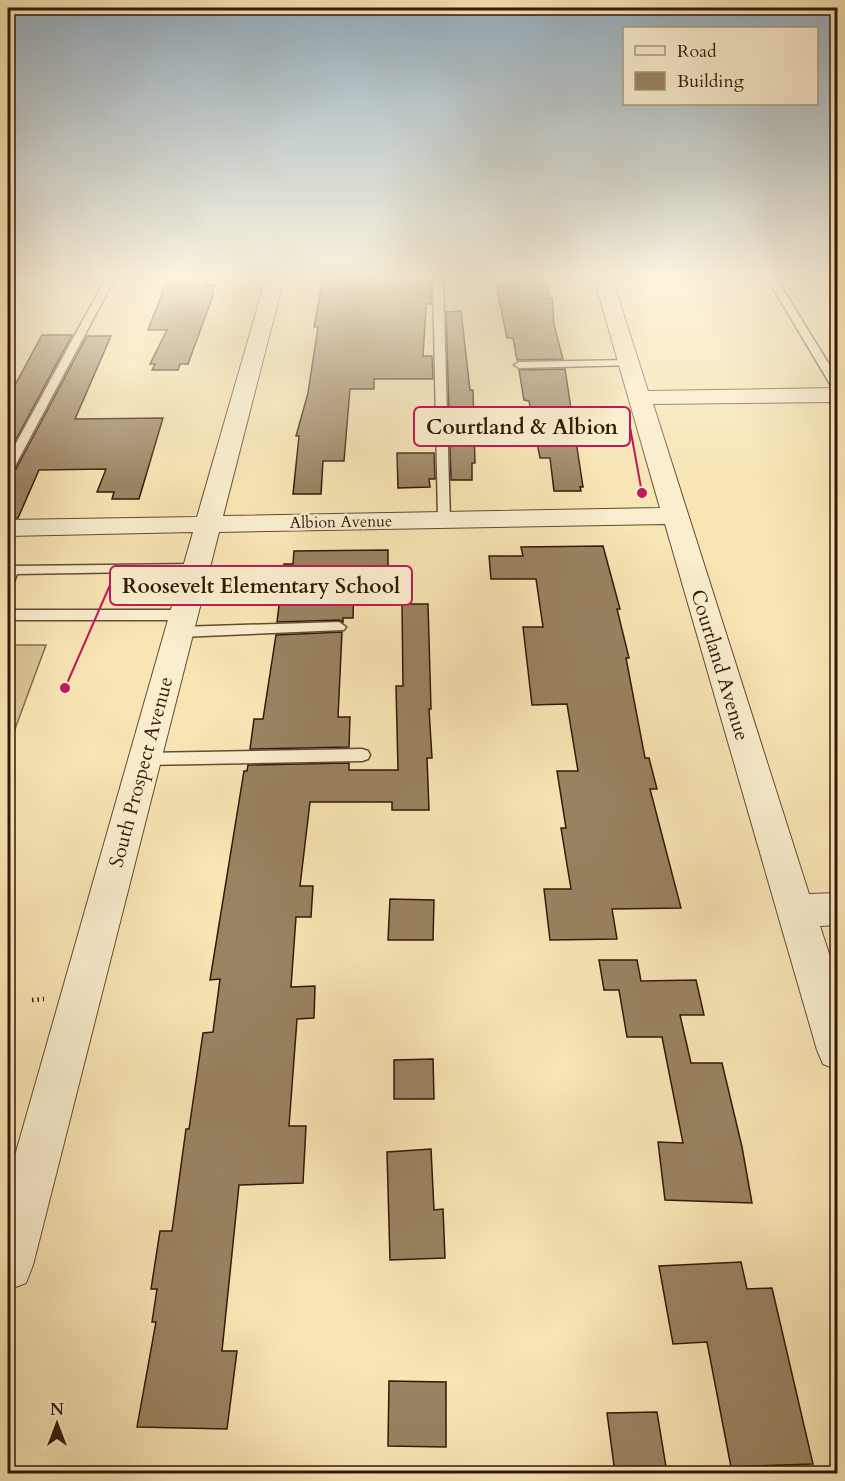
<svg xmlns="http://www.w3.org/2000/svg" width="845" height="1481" font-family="Cardo,serif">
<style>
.green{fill:#d6c296;stroke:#846d50;stroke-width:1.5}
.building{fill:#998361;stroke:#331809;stroke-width:1.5}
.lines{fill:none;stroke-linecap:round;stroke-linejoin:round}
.service-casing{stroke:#644b34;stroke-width:3}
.minor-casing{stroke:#644b34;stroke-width:2}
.path{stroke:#331809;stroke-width:4.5;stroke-dasharray:1.5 4;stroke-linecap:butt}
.service{fill:#faeece;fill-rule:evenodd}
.minor{fill:#faeece;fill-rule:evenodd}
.labels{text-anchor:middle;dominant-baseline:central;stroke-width:5;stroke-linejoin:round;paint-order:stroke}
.far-street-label{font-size:16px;fill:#331809;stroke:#faeece}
.street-label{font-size:20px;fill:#331809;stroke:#faeece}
.leader{fill:none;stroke:#c2185b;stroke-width:2}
.callout-dot{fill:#c2185b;stroke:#faeece;stroke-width:2}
.callout{fill:#faeece;stroke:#c2185b;stroke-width:2}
.callout-label{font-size:21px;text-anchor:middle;font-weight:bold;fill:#331809}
</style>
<rect width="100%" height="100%" fill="#f7e5b3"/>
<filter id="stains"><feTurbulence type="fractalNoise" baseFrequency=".00333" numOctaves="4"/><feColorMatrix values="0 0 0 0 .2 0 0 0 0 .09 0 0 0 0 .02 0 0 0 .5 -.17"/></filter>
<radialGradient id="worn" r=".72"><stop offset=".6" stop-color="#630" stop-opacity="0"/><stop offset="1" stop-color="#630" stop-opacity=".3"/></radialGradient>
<polygon class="green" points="8,645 46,645 8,748"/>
<g class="building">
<polygon points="168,278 210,279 207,285 215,285 211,293 214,293 188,364 180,364 178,370 152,370 155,364 150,364 167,330 148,330"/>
<polygon points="323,278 431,278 431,304 426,304 426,307 423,356 432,356 433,379 374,379 374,389 350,389 344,461 323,461 321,494 293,494 299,436 296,436 308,393 318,327 314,327"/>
<polygon points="507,280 546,280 549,298 552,298 554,325 563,359 517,360 513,338 507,338 496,284 507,284"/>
<polygon points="461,311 470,390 473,390 475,463 472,463 472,480 451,480 446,312"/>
<polygon points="42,335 72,335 8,454 8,398"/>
<polygon points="87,336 111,336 75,419 163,418 139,499 112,499 114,492 97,492 106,469 39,470 18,518 8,518 8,474 16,469"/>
<polygon points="565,369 583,487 580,487 581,491 554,491 550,458 540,458 529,401 524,400 519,370"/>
<polygon points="397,453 434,453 435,479 429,479 430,487 398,488"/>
<polygon points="603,546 620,609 617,609 629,658 626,658 645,758 649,758 657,789 650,789 681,908 612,909 617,939 550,940 544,889 571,889 561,828 566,828 557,771 578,771 567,704 532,705 523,627 543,627 536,579 491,579 489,556 523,556 521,547"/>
<polygon points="388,550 388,578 354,579 353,618 343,618 343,622 339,620 277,622 284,564 293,564 294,551"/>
<polygon points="402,604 428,604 431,709 429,709 432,758 427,758 429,810 392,810 392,802 310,802 300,886 313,886 311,917 296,917 291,987 315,986 314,1018 297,1019 289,1126 306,1126 303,1183 239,1185 222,1351 237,1351 227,1429 137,1427 156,1322 152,1322 157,1289 151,1289 160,1231 172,1231 186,1129 189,1129 203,1033 213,1032 220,979 210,980 244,771 247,771 248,765 349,763 349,770 398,770 396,686 403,686"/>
<polygon points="342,632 338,717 350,717 349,747 250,749 254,719 263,719 276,635"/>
<polygon points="390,899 434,900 433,940 388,940"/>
<polygon points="599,960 637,960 641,981 696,980 704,1015 680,1015 691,1063 722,1063 742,1147 752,1203 665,1200 658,1142 683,1143 662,1037 627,1037 619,990 604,990"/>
<polygon points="433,1059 434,1099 394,1099 394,1060"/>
<polygon points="431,1149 434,1210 443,1209 445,1258 390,1260 387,1152"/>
<polygon points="741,1262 747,1289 772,1288 813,1464 731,1467 707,1342 673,1344 659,1266"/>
<polygon points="389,1381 446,1382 446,1447 388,1446"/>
<polygon points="657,1412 667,1473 615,1473 607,1413"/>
</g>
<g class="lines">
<g class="service-casing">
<g id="service">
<polygon points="106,278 115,278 14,468 8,472 8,458"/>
<polygon points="433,278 443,278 450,520 444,524 438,520"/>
<polygon points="767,278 776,278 838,379 838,392 833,389"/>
<polygon points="630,360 635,363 634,365 519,368 514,365 519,362"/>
<polygon points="197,564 204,568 202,571 17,574 13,584 8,585 8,567 12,566"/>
<polygon points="8,610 184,610 191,615 184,620 8,620"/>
<polygon points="339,622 346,627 344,630 180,637 173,632 180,627"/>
<polygon points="362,749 368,751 370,755 368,759 362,761 145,765 139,763 137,759 139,755 145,753"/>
</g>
</g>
<g class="minor-casing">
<polygon id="minor" points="266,278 284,278 223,516 660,508 594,278 612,278 648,391 838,388 838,402 653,404 809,894 838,893 838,925 820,926 838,981 838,1070 823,1064 817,1050 665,524 219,532 33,1265 26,1283 8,1290 8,1180 193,532 8,536 8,520 197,517"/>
</g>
<polyline class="path" points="32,1000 44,999"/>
<use href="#service" class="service"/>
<use href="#minor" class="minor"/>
</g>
<linearGradient id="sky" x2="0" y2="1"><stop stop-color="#93acbc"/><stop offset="0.57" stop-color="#fbf3dd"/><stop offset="1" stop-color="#fbf3dd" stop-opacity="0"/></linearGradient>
<rect width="845" height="486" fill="url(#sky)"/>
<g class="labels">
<g class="far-street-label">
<text transform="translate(341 522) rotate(-1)">Albion Avenue</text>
</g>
<g class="street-label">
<text transform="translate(720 665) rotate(73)">Courtland Avenue</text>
<text transform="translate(141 772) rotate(-75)">South Prospect Avenue</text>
</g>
</g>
<path class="leader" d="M642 493L630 427M65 688L110 585"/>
<g class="callout-dot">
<circle cx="642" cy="493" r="6"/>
<circle cx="65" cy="688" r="6"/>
</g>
<g class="callout">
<rect x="414" y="407" width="216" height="39" rx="6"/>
<rect x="110" y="566" width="302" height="39" rx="6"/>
</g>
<g class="callout-label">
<text x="522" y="434">Courtland &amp; Albion</text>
<text x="261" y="593">Roosevelt Elementary School</text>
</g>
<rect width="845" height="1481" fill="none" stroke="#f7e5b3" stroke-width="30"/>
<rect x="9" y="9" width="827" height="1463" fill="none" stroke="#331809" stroke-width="3"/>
<rect x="15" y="15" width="815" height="1451" fill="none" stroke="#331809" stroke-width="1.5"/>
<rect x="623" y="27" width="195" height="78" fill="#faeece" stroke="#aa987f" stroke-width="1.5"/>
<rect x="635" y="46" width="30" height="9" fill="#faeece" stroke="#aa987f" stroke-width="1.5"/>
<text x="677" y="57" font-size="18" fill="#331809">Road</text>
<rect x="635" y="72" width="30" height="18" fill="#998361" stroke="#aa987f" stroke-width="1.5"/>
<text x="677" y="87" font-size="18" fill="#331809">Building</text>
<g transform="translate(57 1424)" stroke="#faeece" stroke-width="4.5" paint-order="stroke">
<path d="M0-4.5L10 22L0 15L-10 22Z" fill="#331809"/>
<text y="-9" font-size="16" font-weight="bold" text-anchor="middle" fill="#331809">N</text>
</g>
<rect width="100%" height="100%" filter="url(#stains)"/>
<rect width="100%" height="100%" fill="url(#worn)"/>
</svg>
